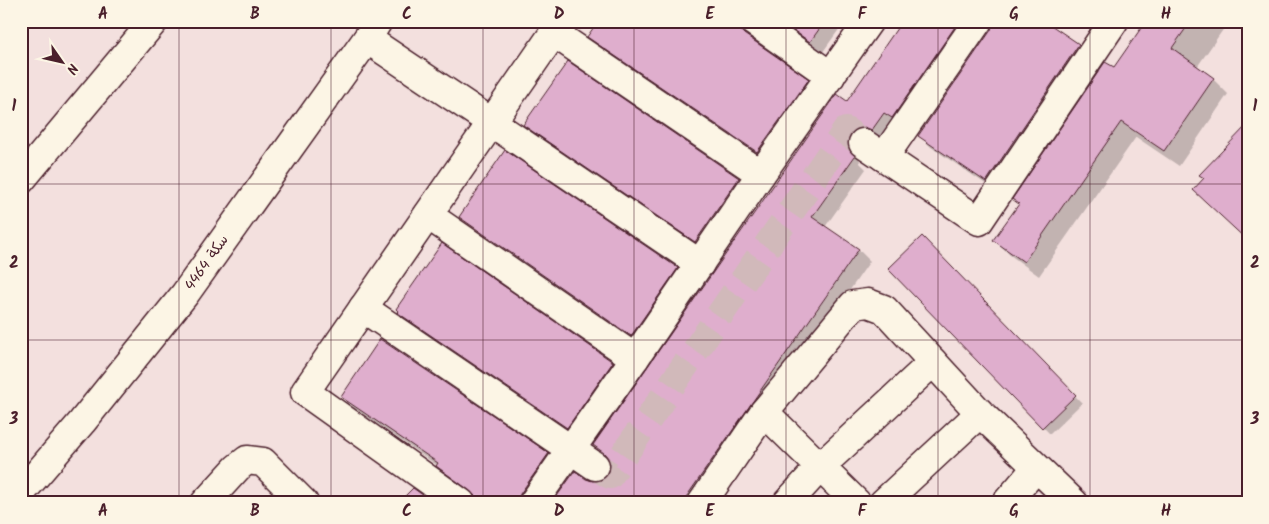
<svg xmlns="http://www.w3.org/2000/svg" width="1269" height="524" font-family="Kalam,'Playpen Sans Arabic',sans-serif">
<style>
.shadow{fill:#0003}
.building{fill:#dfaecd;stroke:#4a1f2b}
.lines{fill:none;stroke-linecap:round;stroke-linejoin:round}
.minor-tunnel{stroke:#d1b9ba;stroke-width:28;stroke-dasharray:28 14;stroke-linecap:butt}
.minor-casing{stroke:#4a1f2b;stroke-width:31}
.highway-casing{stroke:#4a1f2b;stroke-width:31}
.minor{stroke:#fcf5e5;stroke-width:28}
.highway{stroke:#fcf5e5;stroke-width:28}
.grid{fill:none;stroke:#4a1f2b;stroke-width:1;stroke-opacity:0.55}
.labels{text-anchor:middle;dominant-baseline:central;stroke-width:4;stroke-linejoin:round;paint-order:stroke}
.street-label{font-size:15px;fill:#4a1f2b;stroke:#fcf5e5}
.neatline{fill:none;stroke:#4a1f2b;stroke-width:2}
.grid-label{font-size:16px;text-anchor:middle;font-weight:bold;fill:#4a1f2b}
</style>
<rect width="100%" height="100%" fill="#f3e0de"/>
<filter id="ink" filterUnits="userSpaceOnUse"><feTurbulence type="fractalNoise" baseFrequency=".02" numOctaves="2"/><feDisplacementMap in="SourceGraphic" scale="10" xChannelSelector="R" yChannelSelector="G"/><feConvolveMatrix kernelMatrix="1 2 1 2 8 2 1 2 1" color-interpolation-filters="sRGB"/></filter>
<g filter="url(#ink)">
<g class="shadow">
<polygon points="599,21 755,21 749,33 750,40 808,80 820,92 769,163 601,48 589,37"/>
<polygon points="777,21 845,21 822,53"/>
<polygon points="904,21 980,21 884,142 859,155 860,163 866,169 825,227 859,250 870,261 702,503 554,503 586,480 593,483 603,481 609,475 612,468 611,460 594,445 848,103"/>
<polygon points="1043,21 1079,45 1090,57 999,193 931,147 919,135 992,30"/>
<polygon points="1147,21 1229,21 1197,67 1213,79 1228,94 1179,166 1136,137 1039,276 1010,255 995,240 1020,205 1014,199 1114,69"/>
<polygon points="568,63 738,179 745,186 703,248 531,132 525,125"/>
<polygon points="461,217 677,269 684,276 638,342 468,224"/>
<polygon points="922,238 1082,403 1050,434 890,269"/>
<polygon points="400,313 612,363 619,370 574,434 407,320"/>
<polygon points="342,396 548,454 560,466 534,503 492,503 354,408"/>
</g>
<g class="building">
<polygon points="598,21 738,21 739,28 744,34 809,79 757,152 587,37"/>
<polygon points="780,21 825,21 810,42"/>
<polygon points="902,21 959,21 892,118 884,113 872,130 864,127 856,129 850,135 847,142 849,149 855,156 812,217 859,249 682,503 552,503 575,471 586,479 593,481 601,480 608,475 610,468 609,459 604,453 593,445 837,94 847,101"/>
<polygon points="993,21 1045,21 1079,44 986,182 918,136 991,30"/>
<polygon points="1146,21 1191,21 1172,48 1214,78 1164,151 1121,122 1024,262 993,240 1019,204 1012,199 1105,62 1114,67"/>
<polygon points="568,61 739,178 695,242 523,125"/>
<polygon points="1248,124 1248,241 1193,190 1204,178 1199,175"/>
<polygon points="505,150 678,268 631,336 459,217"/>
<polygon points="922,236 1076,395 1042,428 888,269"/>
<polygon points="442,243 613,362 567,428 398,313 399,312 396,309"/>
<polygon points="380,339 549,453 520,494 518,503 476,503 475,496 470,491 436,466 438,463 341,397"/>
<polygon points="413,488 434,503 398,503"/>
</g>
<g class="lines">
<polyline class="minor-tunnel" points="595,466 610,475 846,131 863,143"/>
<g class="minor-casing">
<g id="minor">
<polyline points="753,21 831,76"/>
<polyline points="554,33 761,174"/>
<polyline points="367,39 491,122 700,264"/>
<polyline points="863,143 979,221 1114,21"/>
<polyline points="884,157 978,21"/>
<polyline points="428,215 635,358"/>
<polyline points="363,308 595,466"/>
<polyline points="764,412 853,305 868,303 884,309 980,413 1074,503"/>
<polyline points="21,493 82,422 185,294 367,39 378,21"/>
<polyline points="205,503 237,468 247,460 263,462 304,503"/>
<polyline points="461,503 305,392 562,21"/>
<polyline points="533,503 635,358 761,174 869,21"/>
<polyline points="702,503 764,412 857,503"/>
<polyline points="787,503 820,467 933,362"/>
<polyline points="883,503 980,413"/>
<polyline points="1006,503 1036,468"/>
</g>
</g>
<g class="highway-casing">
<polyline id="highway" points="21,180 154,21"/>
</g>
<use href="#minor" class="minor"/>
<use href="#highway" class="highway"/>
</g>
</g>
<path class="grid" d="M179,21V503M331,21V503M483,21V503M634,21V503M786,21V503M938,21V503M1090,21V503M21,184H1248M21,340H1248"/>
<g class="labels">
<g class="street-label">
<text transform="translate(207 263) rotate(-55)">سكة 4464</text>
</g>
</g>
<rect width="1269" height="524" fill="none" stroke="#fcf5e5" stroke-width="55"/>
<g transform="translate(62 62) rotate(124)" stroke="#fcf5e5" stroke-width="4" paint-order="stroke">
<path d="M0-4L9 19L0 12L-9 19Z" fill="#4a1f2b"/>
<text y="-8" font-size="14" font-weight="bold" text-anchor="middle" fill="#4a1f2b">N</text>
</g>
<rect x="28" y="28" width="1214" height="468" class="neatline"/>
<g class="grid-label">
<text x="103" y="19">A</text>
<text x="255" y="19">B</text>
<text x="407" y="19">C</text>
<text x="559" y="19">D</text>
<text x="710" y="19">E</text>
<text x="862" y="19">F</text>
<text x="1014" y="19">G</text>
<text x="1166" y="19">H</text>
<text x="14" y="111">1</text>
<text x="1255" y="111">1</text>
<text x="14" y="268">2</text>
<text x="1255" y="268">2</text>
<text x="14" y="424">3</text>
<text x="1255" y="424">3</text>
<text x="103" y="516">A</text>
<text x="255" y="516">B</text>
<text x="407" y="516">C</text>
<text x="559" y="516">D</text>
<text x="710" y="516">E</text>
<text x="862" y="516">F</text>
<text x="1014" y="516">G</text>
<text x="1166" y="516">H</text>
</g>
</svg>
